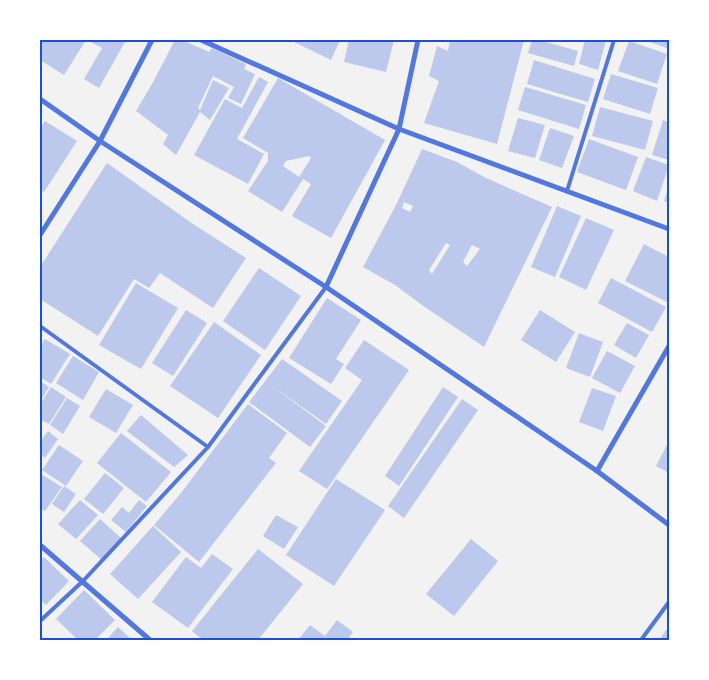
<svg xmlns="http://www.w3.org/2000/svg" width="709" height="680" font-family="Inter,sans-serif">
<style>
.building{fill:#bdc9ec;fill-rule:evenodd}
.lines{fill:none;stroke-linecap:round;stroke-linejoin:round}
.service{stroke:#5277de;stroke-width:4}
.minor{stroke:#5277de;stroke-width:5}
.neatline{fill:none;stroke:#1d4ed8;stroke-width:2}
</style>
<rect width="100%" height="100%" fill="#f2f2f2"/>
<g class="building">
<polygon points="40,40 86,40 64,75 40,60"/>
<polygon points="92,40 126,40 99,88 84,79 102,48 91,42"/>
<polygon points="175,40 182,40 209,52 212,48 246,64 244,69 255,74 241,104 228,98 234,87 213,76 198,108 200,110 213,80 229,88 210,120 200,112 176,155 163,144 168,135 136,111 152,84"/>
<polygon points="290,40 340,40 331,60"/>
<polygon points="349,40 394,40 386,72 344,62"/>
<polygon points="450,40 524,40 497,144 424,123 439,81 429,76 437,46 448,51"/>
<polygon points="532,40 539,40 578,51 574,66 528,53"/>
<polygon points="585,40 606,40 598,70 579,64"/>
<polygon points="651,40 669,40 669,49 650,42"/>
<polygon points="629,41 667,54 657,84 618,71"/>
<polygon points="534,60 595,79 588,102 527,84"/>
<polygon points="611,74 658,88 650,114 603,99"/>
<polygon points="259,77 268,82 237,139 264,154 248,184 194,155 225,99 242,108"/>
<path d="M278,78L385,140L331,238L292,216L311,184L303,179L282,212L248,191L268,161V153L243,138ZM309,156L311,158L299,177L283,166L286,161Z"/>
<polygon points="525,87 586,105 579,129 518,110"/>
<polygon points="600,107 653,121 645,150 592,136"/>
<polygon points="518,118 545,125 535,158 508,151"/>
<polygon points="663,120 669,122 669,160 652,155"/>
<polygon points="45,121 77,141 44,192 40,189 40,129"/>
<polygon points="550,128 574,136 562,168 539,160"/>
<polygon points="589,139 638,157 626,190 577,172"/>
<path d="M422,149L457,162L486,178L552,207L484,347L422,305L395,285L363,267L397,203ZM404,202L413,206L410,212L402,208ZM446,243L450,245L432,274L429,270ZM472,245L480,249L467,266L463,262Z"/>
<polygon points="646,157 669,165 657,201 633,191"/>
<polygon points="107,163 193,224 246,258 213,308 160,273 149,288 134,279 98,336 40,299 40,267"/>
<polygon points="669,185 669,203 664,201"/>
<polygon points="557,206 581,216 555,277 531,267"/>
<polygon points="586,218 614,230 586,290 559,277"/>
<polygon points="644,244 669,257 669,298 667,302 625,281"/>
<polygon points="259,268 301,296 265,350 223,321"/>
<polygon points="611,278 666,307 652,332 598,303"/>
<polygon points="136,283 178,308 141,369 99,345"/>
<polygon points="327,298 361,320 336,359 344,364 331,384 289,358"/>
<polygon points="186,310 207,323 173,376 152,363"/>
<polygon points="540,310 575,332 556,362 521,340"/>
<polygon points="214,322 261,355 218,418 170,386"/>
<polygon points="627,323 649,335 636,358 614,345"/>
<polygon points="579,333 603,342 590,377 566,368"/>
<polygon points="45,339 70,354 51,384 40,377 40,347"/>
<polygon points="364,340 409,370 327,489 299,471 362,380 345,368"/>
<polygon points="607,351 635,366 620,393 592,378"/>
<polygon points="73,356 99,372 83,400 56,383"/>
<polygon points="282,359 342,401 326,424 271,385 326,426 310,447 249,402"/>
<polygon points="40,381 49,387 40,402"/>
<polygon points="51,387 66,397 49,424 40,419 40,405"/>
<polygon points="443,387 458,397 399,486 385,476"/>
<polygon points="592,388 616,396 603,431 579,422"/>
<polygon points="106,389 133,405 116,433 89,417"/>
<polygon points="67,398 80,406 63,434 50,425"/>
<polygon points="462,399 478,410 404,518 388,506"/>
<polygon points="248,404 287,433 269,458 276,463 199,562 154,525 181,493"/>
<polygon points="141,415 188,455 174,467 127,431"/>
<polygon points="48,431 58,439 45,458 40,454 40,442"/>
<polygon points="121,433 171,472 146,502 97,463"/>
<polygon points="669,441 669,473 656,466"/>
<polygon points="59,445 83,461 66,486 42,470"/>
<polygon points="105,473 124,488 103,514 84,499"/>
<polygon points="41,474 62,487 45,511 40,508"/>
<polygon points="336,479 385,510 334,586 286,555"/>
<polygon points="64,486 76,494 64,512 52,504"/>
<polygon points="80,500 98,515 76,539 58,524"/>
<polygon points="139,500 147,506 126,532 111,520 122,507 129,513"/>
<polygon points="276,515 298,527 284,549 263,536"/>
<polygon points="100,519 121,538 102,560 80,541"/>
<polygon points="153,526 181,552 138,599 110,574"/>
<polygon points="471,539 498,561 454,616 426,594"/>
<polygon points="258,549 303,584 258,640 203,640 192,631"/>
<polygon points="212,554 233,569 188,628 152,602 186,557 201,568"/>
<polygon points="44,557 69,581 46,605 40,599 40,561"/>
<polygon points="84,590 115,620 95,640 78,640 56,619"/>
<polygon points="337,620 353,632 347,640 298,640 310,625 325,636"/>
<polygon points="669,626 669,640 659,640"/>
<polygon points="118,627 132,640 106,640"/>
</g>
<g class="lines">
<g class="service">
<polyline points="567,191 614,40"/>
<polyline points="40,326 208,447"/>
<polyline points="40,621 83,581 208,447 326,287"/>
<polyline points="641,640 669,602"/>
</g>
<g class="minor">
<polyline points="201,40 399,129 669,229"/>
<polyline points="40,99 100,141 326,287 597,471 669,525"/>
<polyline points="40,235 100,141 152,40"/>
<polyline points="326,287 399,129 418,40"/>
<polyline points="597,471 669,346"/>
<polyline points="40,545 150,640"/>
</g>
</g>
<rect width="709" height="680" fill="none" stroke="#ffffff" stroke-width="82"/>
<rect x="41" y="41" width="627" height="598" class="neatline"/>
</svg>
